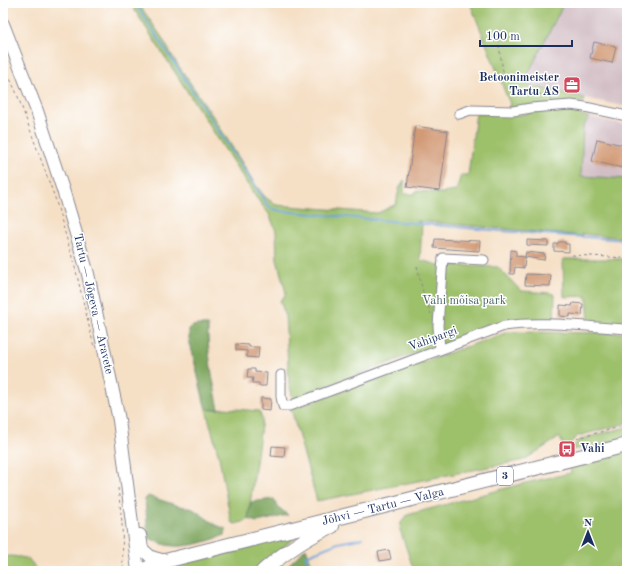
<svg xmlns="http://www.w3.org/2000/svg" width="630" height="574" font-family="'Old Standard TT',serif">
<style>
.industrial{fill:#d2bec5}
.green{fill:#9dc06a;stroke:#5c7864}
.forest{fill:#7ea65e;stroke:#4c6a5e}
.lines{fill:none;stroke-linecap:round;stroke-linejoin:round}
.stream{stroke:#6fa3db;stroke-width:2}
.building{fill:#d29a76}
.minor-casing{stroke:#888792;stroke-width:11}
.major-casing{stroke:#888792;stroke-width:14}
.highway-casing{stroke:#888792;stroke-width:16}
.path{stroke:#888792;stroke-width:1;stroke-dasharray:3 3;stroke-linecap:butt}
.minor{stroke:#fff;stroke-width:9}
.major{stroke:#fff;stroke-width:12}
.highway{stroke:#fff;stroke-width:14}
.labels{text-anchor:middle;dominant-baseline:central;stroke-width:3;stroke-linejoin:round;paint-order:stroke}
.shield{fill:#fff;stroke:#5f6d8e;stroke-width:1}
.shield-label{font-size:11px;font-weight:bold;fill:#1b2f5e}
.poi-label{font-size:12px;font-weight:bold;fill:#1b2f5e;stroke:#fff;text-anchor:end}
.park-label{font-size:12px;fill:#486262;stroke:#fff}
.street-label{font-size:12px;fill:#1b2f5e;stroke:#fff}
</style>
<rect width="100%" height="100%" fill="#fff"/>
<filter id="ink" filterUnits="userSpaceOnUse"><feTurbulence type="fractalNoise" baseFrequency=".025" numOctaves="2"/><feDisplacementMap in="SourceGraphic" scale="8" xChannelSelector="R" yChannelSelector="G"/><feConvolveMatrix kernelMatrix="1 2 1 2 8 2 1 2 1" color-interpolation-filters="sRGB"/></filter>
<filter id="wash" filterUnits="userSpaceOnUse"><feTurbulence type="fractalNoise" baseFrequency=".012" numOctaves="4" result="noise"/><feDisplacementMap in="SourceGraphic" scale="16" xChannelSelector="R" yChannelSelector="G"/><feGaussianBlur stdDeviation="0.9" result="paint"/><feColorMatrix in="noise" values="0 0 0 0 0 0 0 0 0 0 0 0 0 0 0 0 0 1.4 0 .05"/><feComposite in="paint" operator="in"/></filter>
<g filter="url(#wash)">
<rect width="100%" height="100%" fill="#f5dfc5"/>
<g class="industrial">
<polygon points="564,3 627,3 627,107 523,84"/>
<polygon points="589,117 627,125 627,179 581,176 583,127"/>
</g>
<g class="green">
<polygon points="130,3 138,3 161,36 174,59 216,121 255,184 265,197 276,205 378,213 396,204 399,189 404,180 404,194 415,194 416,191 442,193 456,191 461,175 468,175 476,113 519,115 541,111 582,110 580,115 589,117 583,127 581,176 627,179 627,238 581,234 583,236 417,221 422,223 420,260 439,265 498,267 521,291 551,293 555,295 554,320 521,321 449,343 434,346 293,399 289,383 285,315 280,300 283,298 286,293 277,260 276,231 269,214 255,196"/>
<polygon points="470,3 564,3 523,84 585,98 584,102 508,108 510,104 507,97"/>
<polygon points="563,259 627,259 627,327 589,322 587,296 564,297"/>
<polygon points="508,332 627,333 627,423 578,436 570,443 569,448 564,450 560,437 524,460 317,501 291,409"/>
<polygon points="205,406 210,410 224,408 259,411 262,419 248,519 243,522 235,524 231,522 219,457"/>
<polygon points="627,427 627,439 573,450 575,444 581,439"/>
<polygon points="627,450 627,571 414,571 400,530 401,523 407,515 525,483 571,473 569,463"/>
<polygon points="301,533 253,571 159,571 163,568"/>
<path d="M9,556C23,557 32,557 36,571H3V557Z"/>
</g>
<g class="forest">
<path d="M198,325H208C207,353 213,381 219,409L210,410L205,406L189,339V329L193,326Z"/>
<path d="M148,496L176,505L193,509L216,525L226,529L225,535C207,542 179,551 160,543C156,542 152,539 148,537L145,499Z"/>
<polygon points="274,499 278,507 288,515 257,522 248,519 251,502"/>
<polygon points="306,548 314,571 281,571 282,571"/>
</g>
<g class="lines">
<g class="stream">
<polyline points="135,3 266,203 271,208 280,211 501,231 627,240"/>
<polyline points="310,571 306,556 338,543 363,538"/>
</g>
</g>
<g id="blocks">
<g class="building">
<polygon points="594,42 616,47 612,63 590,58"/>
<polygon points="566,80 578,83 577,89 565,87"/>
<polygon points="415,126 448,131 440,191 407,187"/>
<polygon points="597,139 627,146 627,169 592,161"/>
<polygon points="435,239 480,241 479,251 434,248"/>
<polygon points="527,240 548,241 548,246 527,245"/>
<polygon points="558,242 565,242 565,244 569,244 569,252 554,251 554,244 558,244"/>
<polygon points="511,250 516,251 516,256 525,257 524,268 515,267 514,274 510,274"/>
<polygon points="526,252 545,254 544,260 525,257"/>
<polygon points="526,274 551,275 550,286 525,285"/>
<polygon points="573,303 583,304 582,315 570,314 570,317 560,316 560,305 572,306"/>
<polygon points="236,344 249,345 249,347 259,347 258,358 247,357 247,351 236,350"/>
<polygon points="248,369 255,369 255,372 267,373 266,386 259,386 259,383 252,383 253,378 247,378"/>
<polygon points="261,398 271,399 270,411 261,410"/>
<polygon points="272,446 285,447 284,457 271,456"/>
<polygon points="389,550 391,559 380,561 378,552"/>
</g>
</g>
</g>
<g filter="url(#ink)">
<use href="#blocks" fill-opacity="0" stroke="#888792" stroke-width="1"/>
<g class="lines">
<g class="minor-casing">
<g id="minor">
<polyline points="459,114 470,110 513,111 531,108 571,105 585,107 627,116"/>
<polyline points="440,349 438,326 443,258 484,260"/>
<path d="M281,375V397L283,406H289L504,326C543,320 587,327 627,329"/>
</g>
</g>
<g class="major-casing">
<g id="major">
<polyline points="3,24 37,111 64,193 88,274 119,420 138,571"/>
<polyline points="140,535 142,549 151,557 165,561"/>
</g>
</g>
<g class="highway-casing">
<g id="highway">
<polyline points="141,571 165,561 627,445"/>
<path d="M263,571C284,553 306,537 332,526"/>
</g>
</g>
<g class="path">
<polyline points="497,33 503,71 510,85 520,91 539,94 552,99"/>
<polyline points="3,63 17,94 55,198 76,271 94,347"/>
<polyline points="572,255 627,258"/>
<polyline points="417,266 423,292 431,314"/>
<polyline points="571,449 573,443 578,438 627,425"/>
<polyline points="118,488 122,522 123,571"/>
</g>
<use href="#minor" class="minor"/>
<use href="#major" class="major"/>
<use href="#highway" class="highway"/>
</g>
</g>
<defs>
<g id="office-square" transform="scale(0.9)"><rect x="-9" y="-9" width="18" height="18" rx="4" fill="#d1495b" stroke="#fff"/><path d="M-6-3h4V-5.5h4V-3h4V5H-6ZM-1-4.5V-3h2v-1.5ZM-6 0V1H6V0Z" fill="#fff"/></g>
<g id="bus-square" transform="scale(0.9)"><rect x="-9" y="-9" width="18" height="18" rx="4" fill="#d1495b" stroke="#fff"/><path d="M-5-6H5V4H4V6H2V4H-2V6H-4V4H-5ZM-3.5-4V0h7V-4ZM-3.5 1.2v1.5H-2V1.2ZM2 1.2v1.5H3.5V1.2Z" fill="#fff"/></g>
</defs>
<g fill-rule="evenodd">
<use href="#office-square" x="572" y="85"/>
<use href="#bus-square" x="567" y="449"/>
</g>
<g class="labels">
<rect class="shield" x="497" y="467" width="16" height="18" rx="3"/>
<g class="shield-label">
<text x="505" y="476">3</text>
</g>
<g class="poi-label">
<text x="559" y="78">Betoonimeister<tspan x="559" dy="14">Tartu AS</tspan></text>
<text x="580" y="449" text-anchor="start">Vahi</text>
</g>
<g class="park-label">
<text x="464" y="301">Vahi mõisa park</text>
</g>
<g class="street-label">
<text transform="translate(93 304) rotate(77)">Tartu — Jõgeva — Aravete</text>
<text transform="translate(433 339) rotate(-20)">Vahipargi</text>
<text transform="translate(383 507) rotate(-14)">Jõhvi — Tartu — Valga</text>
</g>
</g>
<rect width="630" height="574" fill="none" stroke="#fff" stroke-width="16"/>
<g transform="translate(588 532)" stroke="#ffffff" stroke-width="3" paint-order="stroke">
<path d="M0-3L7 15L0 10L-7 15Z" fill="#1b2f5e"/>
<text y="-6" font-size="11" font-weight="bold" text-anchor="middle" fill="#1b2f5e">N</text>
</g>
<path d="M480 40v6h92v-6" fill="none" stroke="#1b2f5e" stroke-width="2"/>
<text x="486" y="40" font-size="12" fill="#1b2f5e" stroke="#ffffff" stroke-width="3" paint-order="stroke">100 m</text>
</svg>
